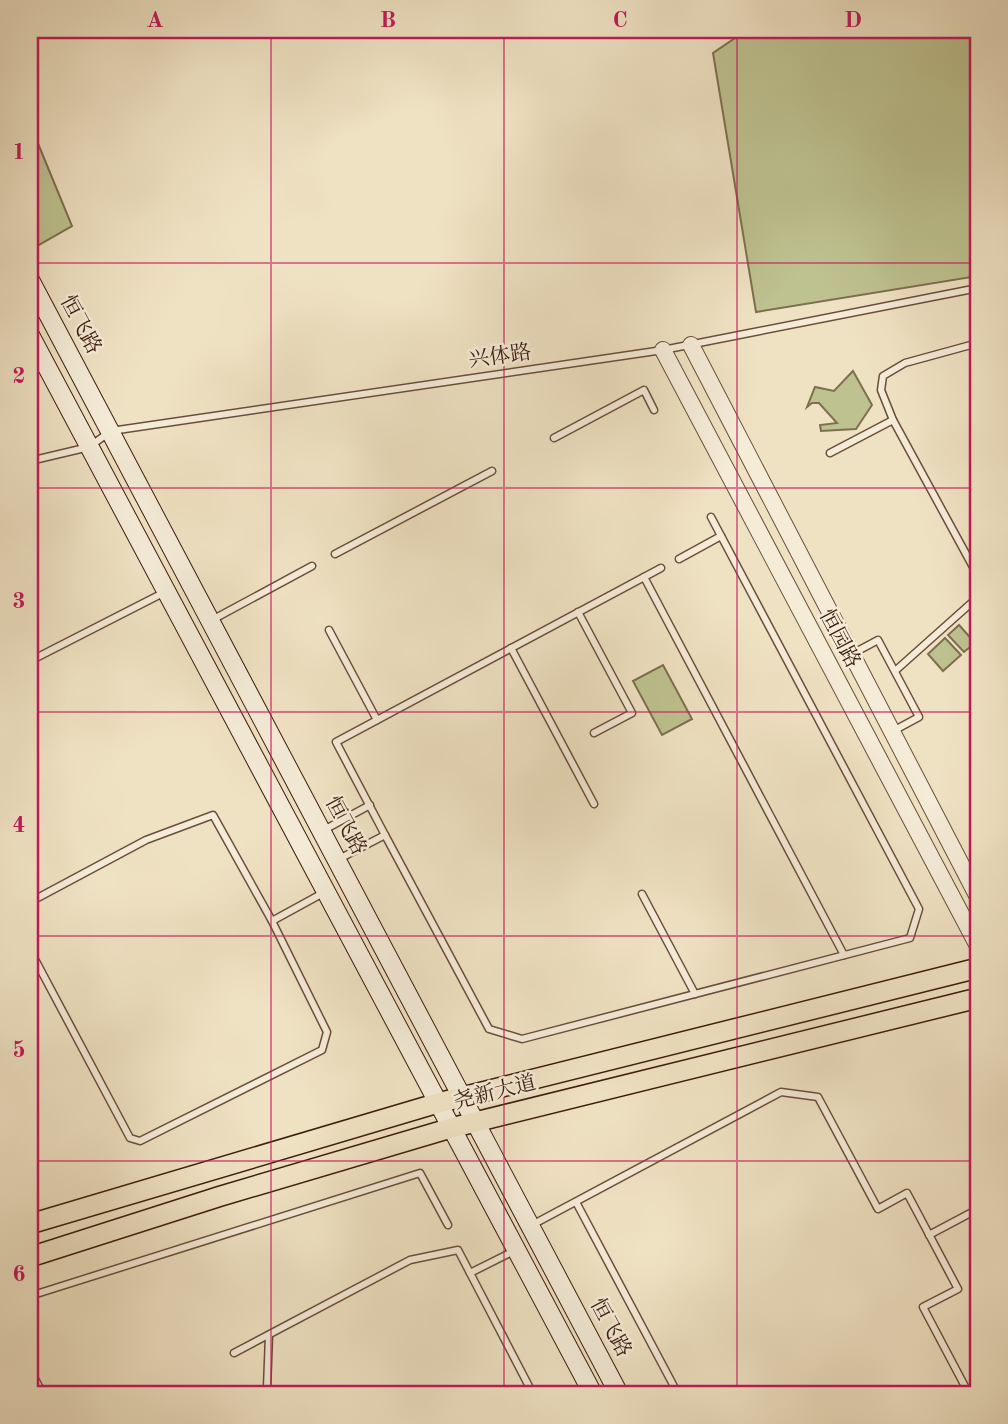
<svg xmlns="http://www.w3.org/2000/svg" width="1008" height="1424" font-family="'Old Standard TT','Noto Serif SC',serif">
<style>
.green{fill:#bec290;stroke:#7e6f4f;stroke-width:2}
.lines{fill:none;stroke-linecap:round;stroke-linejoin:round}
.service-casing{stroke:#6a4e3b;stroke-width:9}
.tertiary-casing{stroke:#6a4e3b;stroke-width:18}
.secondary-casing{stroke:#3d1c0e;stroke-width:20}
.primary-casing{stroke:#3d1c0e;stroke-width:22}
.service{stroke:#f5ecd8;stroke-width:6}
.tertiary{stroke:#f5ecd8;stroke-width:16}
.secondary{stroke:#f5ecd8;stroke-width:18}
.primary{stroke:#efe2c3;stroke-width:19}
.grid{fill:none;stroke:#c2185b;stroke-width:2;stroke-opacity:0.55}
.labels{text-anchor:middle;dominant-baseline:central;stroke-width:5;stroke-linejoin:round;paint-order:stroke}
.street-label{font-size:21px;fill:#3d1c0e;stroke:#f5ecd8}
.neatline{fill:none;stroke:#c2185b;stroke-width:2.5}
.grid-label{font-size:23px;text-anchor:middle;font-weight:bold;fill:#c2185b}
</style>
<rect width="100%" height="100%" fill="#efe2c3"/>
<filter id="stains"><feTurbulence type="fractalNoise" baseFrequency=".00286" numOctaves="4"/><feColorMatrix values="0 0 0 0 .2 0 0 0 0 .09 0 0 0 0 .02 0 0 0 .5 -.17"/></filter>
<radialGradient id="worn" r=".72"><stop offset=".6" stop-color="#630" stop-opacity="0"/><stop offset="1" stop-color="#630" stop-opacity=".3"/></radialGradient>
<g class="green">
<polygon points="747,30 978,30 978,276 756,312 713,53"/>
<polygon points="30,124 72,226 30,250"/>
<polygon points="853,371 872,405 856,429 821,431 820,425 837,423 819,403 812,403 807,407 815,387 834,391"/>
<polygon points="959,625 975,643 964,652 948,635"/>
<polygon points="945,638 961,655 943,671 928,654"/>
<polygon points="663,665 692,719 662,735 633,681"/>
</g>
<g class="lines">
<g class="service-casing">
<g id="service">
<polyline points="893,420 881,390 883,376 905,363 978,343"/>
<polyline points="554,438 644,390 654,410"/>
<polyline points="830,453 893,420 978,576"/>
<polyline points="30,461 89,447 111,431 663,350 978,288"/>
<polyline points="335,554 492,471"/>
<polyline points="679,559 721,536"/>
<polyline points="644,577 844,955"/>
<polyline points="578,612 632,713 594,733"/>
<polyline points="212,620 312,566"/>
<polyline points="329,630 377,720"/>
<polyline points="511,648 594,804"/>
<polyline points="852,654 878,640 919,717 893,731"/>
<polyline points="30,661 165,592"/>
<polyline points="895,671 978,597"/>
<polyline points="322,831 370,805"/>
<polyline points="385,835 336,742 661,568"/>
<polyline points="339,859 385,835 489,1029 522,1039 910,938 919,909 711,517"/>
<polyline points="642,894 695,994"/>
<polyline points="30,902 146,840 213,815 272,921 327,1032 322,1050 140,1141 130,1138 30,950"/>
<polyline points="272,921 325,892"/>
<polyline points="576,1202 678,1394"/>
<polyline points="532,1225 781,1092 818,1097 878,1209 907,1193 958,1289 923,1307 969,1394"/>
<polyline points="929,1235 978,1209"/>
<polyline points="470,1273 533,1394"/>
<polyline points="30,1296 420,1173 448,1225"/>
<polyline points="234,1353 410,1260 458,1250 470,1273 514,1251"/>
<polyline points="35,1379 43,1394"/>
<polyline points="254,1394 267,1388 269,1335"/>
</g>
</g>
<g class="tertiary-casing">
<g id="tertiary">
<polyline points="691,345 978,897"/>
<polyline points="663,350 978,946"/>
</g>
</g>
<g class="secondary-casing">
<g id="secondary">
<polyline points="30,280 619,1394"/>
<polyline points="30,335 593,1394"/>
</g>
</g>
<g class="primary-casing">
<g id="primary">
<polyline points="30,1224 438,1103 978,968"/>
<polyline points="30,1257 221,1196 451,1128 978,998"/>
</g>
</g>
<use href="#service" class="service"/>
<use href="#tertiary" class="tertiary"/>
<use href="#secondary" class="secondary"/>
<use href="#primary" class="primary"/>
</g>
<path class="grid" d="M271,30V1394M504,30V1394M737,30V1394M30,263H978M30,488H978M30,712H978M30,936H978M30,1161H978"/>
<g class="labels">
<g class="street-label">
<text transform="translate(80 325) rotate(62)">恒飞路</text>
<text transform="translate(500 357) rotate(-8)">兴体路</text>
<text transform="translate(839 639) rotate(62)">恒园路</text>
<text transform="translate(345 826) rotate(62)">恒飞路</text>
<text transform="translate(495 1093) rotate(-14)">尧新大道</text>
<text transform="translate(610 1328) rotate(62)">恒飞路</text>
</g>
</g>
<rect width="1008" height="1424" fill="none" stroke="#efe2c3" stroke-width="77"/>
<rect x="38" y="38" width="932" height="1348" class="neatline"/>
<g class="grid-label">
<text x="155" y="27">A</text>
<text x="388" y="27">B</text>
<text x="620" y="27">C</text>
<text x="853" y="27">D</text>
<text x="19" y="159">1</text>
<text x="19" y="383">2</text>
<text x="19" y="608">3</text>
<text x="19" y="832">4</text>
<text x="19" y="1057">5</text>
<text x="19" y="1281">6</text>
</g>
<rect width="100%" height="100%" filter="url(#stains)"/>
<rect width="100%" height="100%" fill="url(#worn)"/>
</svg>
